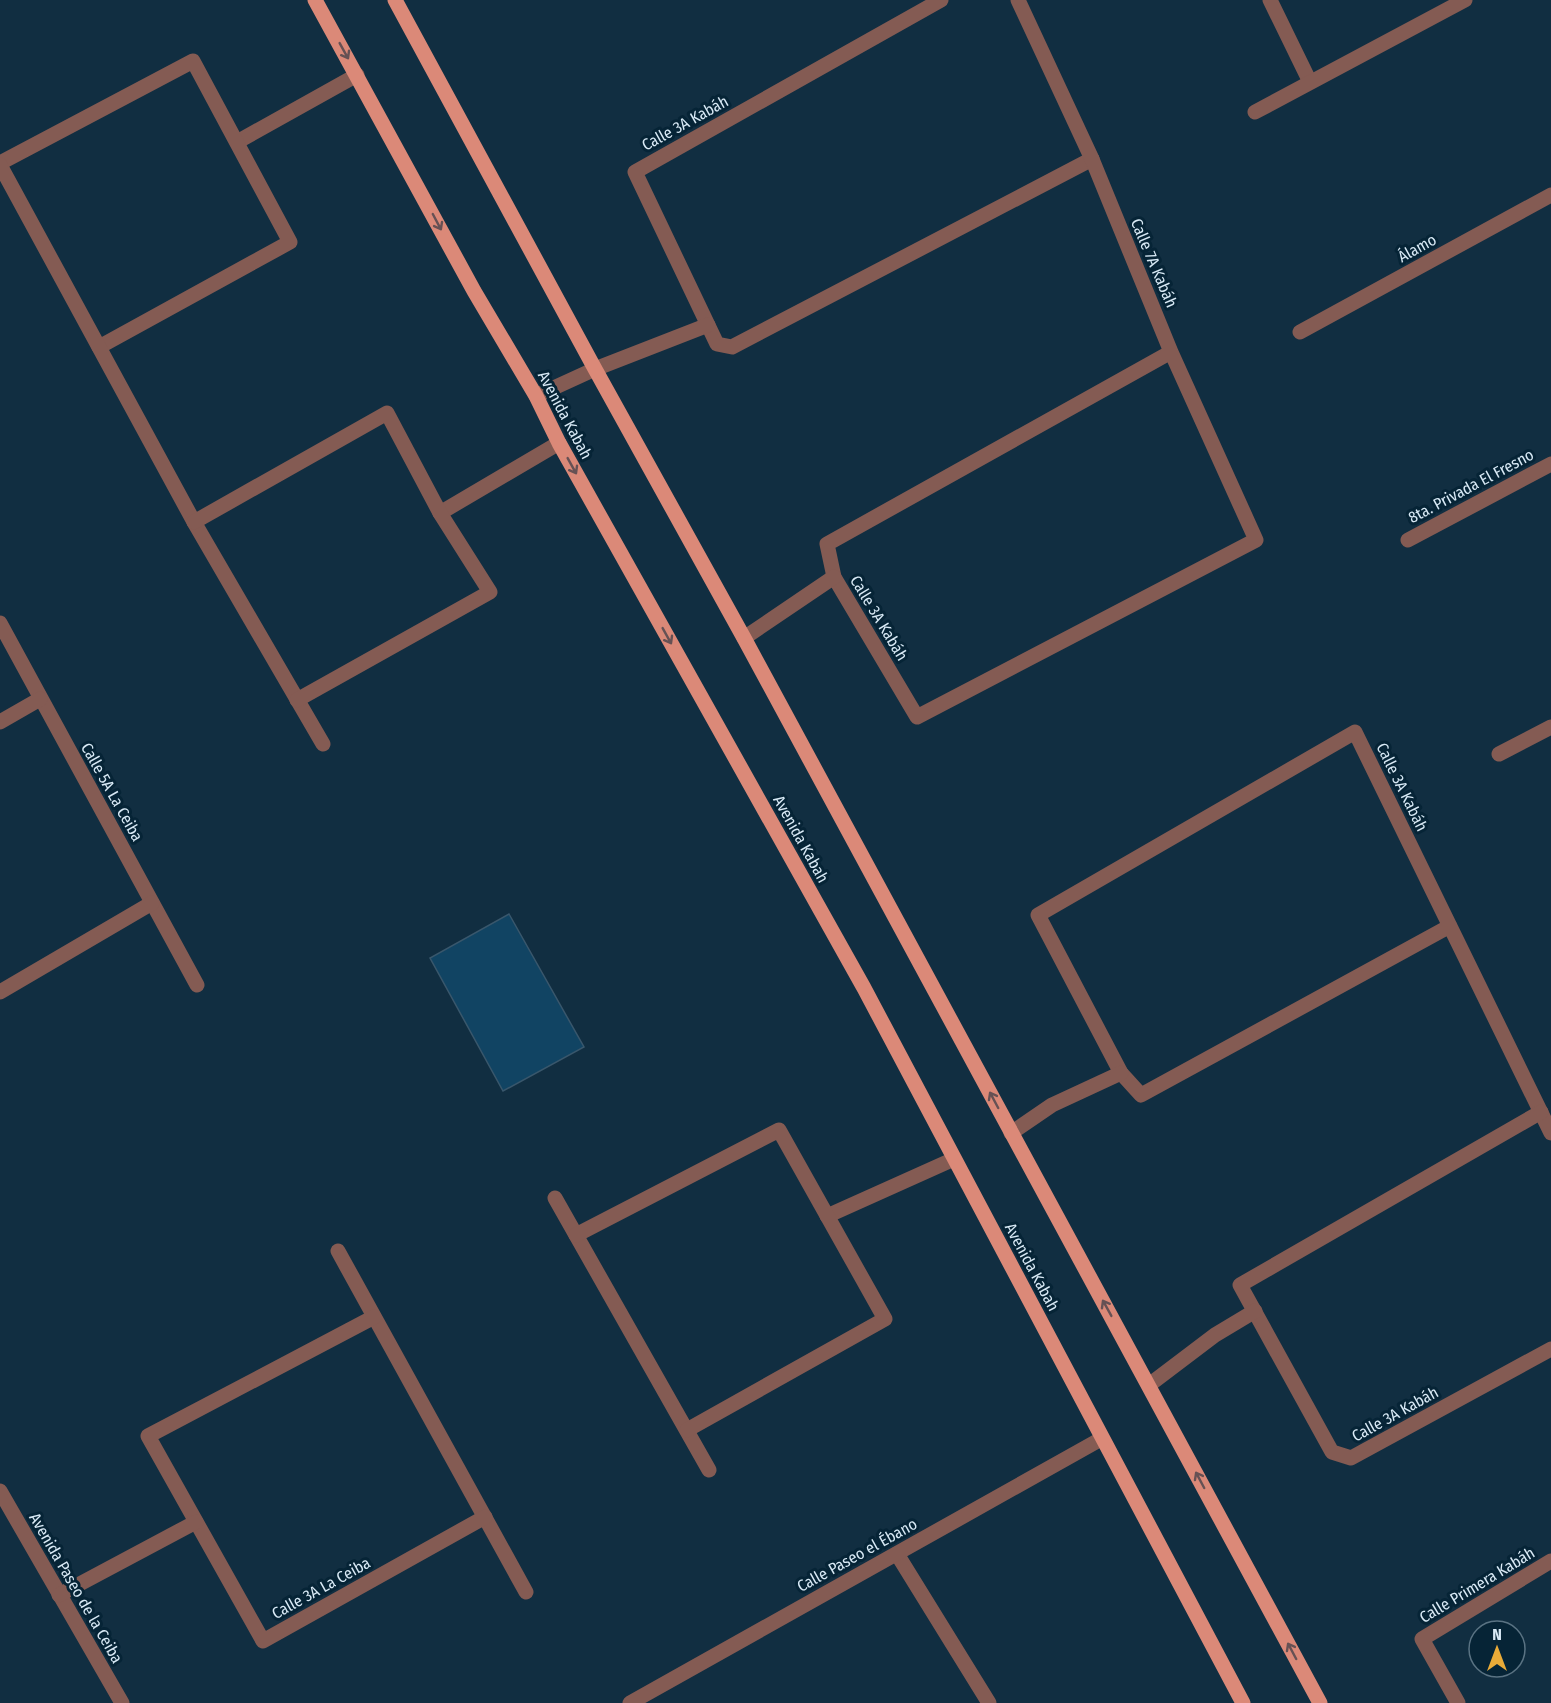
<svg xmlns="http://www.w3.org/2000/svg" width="1551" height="1703" font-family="'Fira Sans Condensed',sans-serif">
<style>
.building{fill:#114463;stroke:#39576c;stroke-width:1.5}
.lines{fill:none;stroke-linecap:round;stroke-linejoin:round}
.minor{stroke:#845b53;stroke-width:15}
.primary{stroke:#db8978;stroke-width:15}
.oneway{stroke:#665154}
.labels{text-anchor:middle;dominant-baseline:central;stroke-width:6;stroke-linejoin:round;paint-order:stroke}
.street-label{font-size:16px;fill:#d9eaf6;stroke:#062436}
</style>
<rect width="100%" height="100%" fill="#112e41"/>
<polygon class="building" points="509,914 584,1047 503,1091 430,958"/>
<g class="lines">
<g class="minor">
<polyline points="941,0 635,172 717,344 732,347 1092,159"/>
<polyline points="1018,0 1092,159 1171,352 1256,540 917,717 834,577 827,544 1171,352"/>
<polyline points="1270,0 1310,82"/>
<polyline points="1255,112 1465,0"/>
<polyline points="237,142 357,75"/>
<polyline points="0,163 193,61 290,242 99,347"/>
<polyline points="0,165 194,522 323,744"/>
<polyline points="1300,332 1551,195"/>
<polyline points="536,396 595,369 708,325"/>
<polyline points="440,513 559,443"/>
<polyline points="194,522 387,413 440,513 490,592 297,700"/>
<polyline points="1408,540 1551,464"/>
<polyline points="0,623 197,985"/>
<polyline points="744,638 834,577"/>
<polyline points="0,722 40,699"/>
<polyline points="1499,754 1551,727"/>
<polyline points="1450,926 1141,1095 1121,1073 1038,915 1355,732 1551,1133"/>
<polyline points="0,992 152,903"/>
<polyline points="1541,1112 1240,1285 1332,1452 1351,1458 1551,1349"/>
<polyline points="1011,1133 1052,1105 1121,1073"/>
<polyline points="555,1198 709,1470"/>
<polyline points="827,1216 954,1159"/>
<polyline points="576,1235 779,1130 885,1319 687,1430"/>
<polyline points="338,1251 526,1592"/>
<polyline points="374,1317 148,1436 263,1641 485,1517"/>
<polyline points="1149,1385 1215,1335 1255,1311"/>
<polyline points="0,1491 122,1703"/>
<polyline points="897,1554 989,1703"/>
<polyline points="59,1595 196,1522"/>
<polyline points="630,1703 1101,1439"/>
<polyline points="1458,1703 1422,1639 1551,1561"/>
</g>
<g class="primary">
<polyline points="315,0 474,291 536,396 559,443 864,988 1243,1703"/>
<polyline points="395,0 595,369 744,638 1320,1703"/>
</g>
</g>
<defs><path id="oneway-shaft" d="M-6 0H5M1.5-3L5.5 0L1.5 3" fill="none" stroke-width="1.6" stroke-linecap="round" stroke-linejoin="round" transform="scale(1.5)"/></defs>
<g class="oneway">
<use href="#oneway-shaft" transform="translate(344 51) rotate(61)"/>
<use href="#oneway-shaft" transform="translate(437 222) rotate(62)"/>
<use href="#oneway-shaft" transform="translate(572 466) rotate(61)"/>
<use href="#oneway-shaft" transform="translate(667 636) rotate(61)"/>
<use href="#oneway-shaft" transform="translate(994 1100) rotate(-118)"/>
<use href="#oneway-shaft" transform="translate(1107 1308) rotate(-119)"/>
<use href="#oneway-shaft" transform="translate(1200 1480) rotate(-118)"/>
<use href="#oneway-shaft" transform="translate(1292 1651) rotate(-118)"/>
</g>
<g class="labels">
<g class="street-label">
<text transform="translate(685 123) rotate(-29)">Calle 3A Kabáh</text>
<text transform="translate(1417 248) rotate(-29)">Álamo</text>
<text transform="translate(1154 263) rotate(67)">Calle 7A Kabáh</text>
<text transform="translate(565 415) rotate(62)">Avenida Kabah</text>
<text transform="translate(1471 486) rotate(-28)">8ta. Privada El Fresno</text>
<text transform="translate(879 618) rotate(59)">Calle 3A Kabáh</text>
<text transform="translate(1402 787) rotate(64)">Calle 3A Kabáh</text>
<text transform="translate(112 792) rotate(61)">Calle 5A La Ceiba</text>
<text transform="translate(801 839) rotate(61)">Avenida Kabah</text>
<text transform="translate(1032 1267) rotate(62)">Avenida Kabah</text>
<text transform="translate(1395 1414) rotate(-29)">Calle 3A Kabáh</text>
<text transform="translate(857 1555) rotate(-29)">Calle Paseo el Ébano</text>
<text transform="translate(1477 1585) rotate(-31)">Calle Primera Kabáh</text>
<text transform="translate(76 1588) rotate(60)">Avenida Paseo de la Ceiba</text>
<text transform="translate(321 1588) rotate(-29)">Calle 3A La Ceiba</text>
</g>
</g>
<g transform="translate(1497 1649)"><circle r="28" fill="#062436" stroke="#5a7383" stroke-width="1.5"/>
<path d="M0-4.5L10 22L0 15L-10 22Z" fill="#e9ab38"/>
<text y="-9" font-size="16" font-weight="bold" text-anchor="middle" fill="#d9eaf6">N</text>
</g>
</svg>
